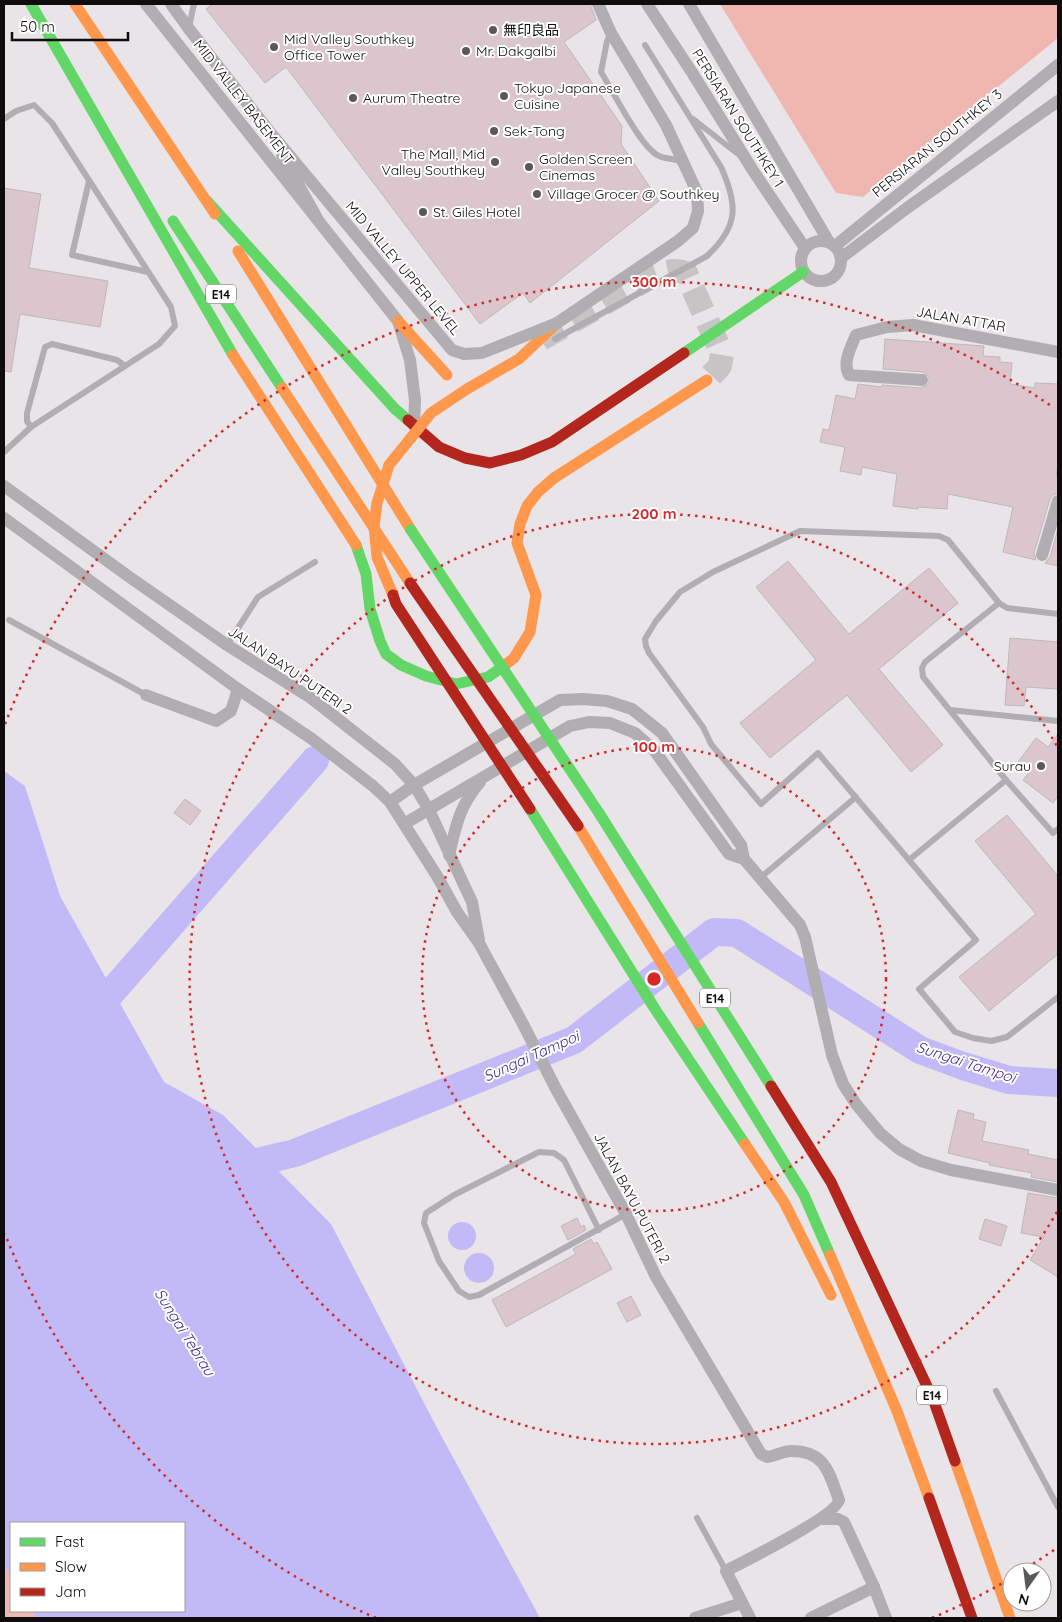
<svg xmlns="http://www.w3.org/2000/svg" width="1062" height="1622" font-family="Quicksand,'Noto Sans SC',sans-serif">
<style>
.green{fill:#eeb9b3}
.forest{fill:#f0b7b1}
.water{fill:#c1baf7}
.lines{fill:none;stroke-linecap:round;stroke-linejoin:round}
.river{stroke:#c1baf7;stroke-width:28}
.building{fill:#dbc6cd;stroke:#bcb9ba}
.highway-tunnel{stroke:#c7c4c6;stroke-width:24;stroke-dasharray:24 12;stroke-linecap:butt}
.lane{stroke:#b0aeb0;stroke-width:6}
.street{stroke:#b0aeb0;stroke-width:12}
.fast{stroke:#63d668;stroke-width:11}
.slow{stroke:#ff974d;stroke-width:11}
.jam{stroke:#b3261e;stroke-width:11}
.street-bridge{stroke:#b0aeb0;stroke-width:12}
.fast-bridge{stroke:#63d668;stroke-width:11}
.slow-bridge{stroke:#ff974d;stroke-width:11}
.jam-bridge{stroke:#b3261e;stroke-width:11}
.ring{fill:none;stroke:#d62828;stroke-width:2.5;stroke-dasharray:2.5 5}
.poi-dot{fill:#5b585a;stroke:#fff;stroke-width:2}
.labels{text-anchor:middle;dominant-baseline:central;stroke-width:4;stroke-linejoin:round;paint-order:stroke}
.shield{fill:#fff;stroke:#575556;stroke-width:1}
.shield-label{font-size:12px;font-weight:bold;fill:#0f0c0e}
.poi-label{font-size:14px;fill:#0f0c0e;stroke:#fff;text-anchor:start}
.street-label{font-size:14px;fill:#0f0c0e;stroke:#fff}
.water-label{font-size:15px;font-style:italic;fill:#432c8d;stroke:#fff}
.centre{fill:#d62828;stroke:#fff;stroke-width:2.5}
.ring-label{font-size:15px;text-anchor:middle;font-weight:bold;fill:#d62828;stroke:#fff;stroke-width:4;stroke-linejoin:round;paint-order:stroke}
</style>
<rect width="100%" height="100%" fill="#e8e4e7"/>
<polygon class="green" points="4,1564 11,1576 11,1611 32,1611 36,1618 4,1618"/>
<polygon class="forest" points="720,4 1058,4 1058,38 863,197 836,193"/>
<g class="water">
<polygon points="4,771 25,786 60,896 164,1082 223,1115 331,1224 436,1426 540,1618 36,1618 32,1611 184,1611 184,1523 11,1523 11,1576 4,1564"/>
<circle cx="462" cy="1236" r="14"/>
<circle cx="479" cy="1268" r="15"/>
</g>
<g class="lines">
<g class="river">
<polyline points="89,1018 315,760"/>
<polyline points="232,1168 295,1153 574,1040 714,932 737,933 920,1050 963,1066 1009,1080 1058,1083"/>
</g>
</g>
<g class="building">
<polygon points="213,4 590,4 596,20 564,42 622,126 621,144 659,201 530,303 523,293 480,324 286,67 265,83 206,9"/>
<polygon points="4,188 41,194 29,268 108,281 100,327 20,314 11,372 4,371"/>
<polygon points="885,339 984,346 983,356 1000,357 1000,362 1012,363 1010,384 1035,388 1035,383 1058,384 1058,463 1056,478 1058,478 1058,493 1053,495 1050,499 1034,553 1036,560 1003,552 1013,507 948,494 947,509 918,507 918,509 893,506 897,474 862,467 861,475 840,471 845,447 820,442 823,429 829,430 836,395 855,399 858,384 881,387 882,385 921,388 929,384 929,377 923,372 883,369"/>
<polygon points="1058,529 1058,566 1045,563 1050,557"/>
<polygon points="788,561 849,634 929,568 958,603 879,669 943,745 911,772 847,695 770,758 740,723 816,660 756,587"/>
<polygon points="1010,638 1058,642 1058,689 1026,687 1024,706 1005,705"/>
<polygon points="1058,734 1058,796 1053,803 1023,780 1030,771 1018,762 1036,738 1048,747"/>
<polygon points="185,799 201,811 190,825 174,813"/>
<polygon points="1007,815 1058,876 1058,954 989,1011 959,977 1036,914 975,841"/>
<polygon points="958,1110 974,1114 973,1119 986,1122 982,1141 1029,1150 1028,1154 1058,1160 1058,1182 1031,1177 1032,1173 989,1165 990,1163 948,1153"/>
<polygon points="1028,1193 1058,1198 1058,1277 1030,1260 1044,1237 1021,1233"/>
<polygon points="577,1218 581,1227 584,1225 586,1230 568,1240 561,1226"/>
<polygon points="985,1219 1007,1226 1001,1246 979,1239"/>
<polygon points="591,1239 594,1244 597,1242 612,1269 506,1327 492,1300 576,1254 573,1249"/>
<polygon points="631,1296 641,1315 627,1322 617,1303"/>
</g>
<g class="lines">
<path class="highway-tunnel" d="M541,339L651,277C663,273 673,268 686,273L722,354L720,366L707,380"/>
<g class="lane">
<polyline points="189,27 194,4"/>
<path d="M611,33L607,41L601,72C613,91 641,148 659,156C665,159 674,158 682,162"/>
<polyline points="4,119 16,111 34,105 52,123 171,307 175,326 159,344 31,427 4,452"/>
<polyline points="693,119 738,154"/>
<polyline points="89,181 72,255 148,272"/>
<path d="M555,339L707,256C739,226 738,205 721,167L645,45"/>
<polyline points="31,427 27,421 27,413 45,347 52,344 117,360 125,366"/>
<polyline points="999,603 925,662 922,668 923,677 1006,780 1053,833 1058,829"/>
<polyline points="9,620 146,695"/>
<polyline points="227,645 258,597 315,562"/>
<polyline points="950,710 1058,721"/>
<polyline points="1006,780 909,860 976,940 919,989 955,1032 973,1038 991,1041 1007,1037 1058,997"/>
<polyline points="909,860 818,753 761,804 711,744 703,727 649,653 646,646 645,639 656,621 680,592 713,572 800,531 939,536 948,540 999,603 1007,608 1058,614"/>
<polyline points="760,878 856,797"/>
<polyline points="599,1230 564,1160 554,1153 539,1152 454,1195 426,1213 424,1223 439,1261 459,1291 469,1297 479,1295 626,1214"/>
<polyline points="996,1391 1058,1507"/>
<polyline points="697,1518 726,1571"/>
</g>
<g class="street">
<polyline points="146,4 398,321 410,360 415,400 414,425"/>
<polyline points="171,4 189,29 269,131"/>
<polyline points="647,4 693,74 752,169 805,248"/>
<polyline points="689,4 829,242"/>
<circle cx="821" cy="261" r="20"/>
<polyline points="835,246 1058,65"/>
<polyline points="841,258 907,208 1058,101"/>
<polyline points="557,323 678,241 693,228 698,211 697,192 666,125 611,33 598,4"/>
<path d="M922,380L849,375C842,363 851,347 856,335L887,327L913,325L1058,352"/>
<polyline points="4,486 128,576 227,645 311,698 395,764 414,785 429,810 472,902 479,940"/>
<path d="M4,518L238,689L312,739L373,786L390,802L437,876L457,912L479,943L523,1024L556,1089L626,1214L656,1277L761,1454L767,1457C775,1456 783,1451 791,1451C826,1451 829,1473 839,1500C836,1516 745,1561 726,1571L750,1618"/>
<polyline points="1042,555 1058,501"/>
<polyline points="146,695 216,721 231,711 238,689"/>
<polyline points="390,802 414,785 560,700 583,699 607,701 632,709 662,733 741,845 744,859 800,925 805,937 832,1055 843,1084 856,1104 880,1133 899,1149 921,1161 951,1170 1058,1190"/>
<polyline points="404,824 570,726 589,722 610,723 635,733 654,750 729,854 744,859"/>
<path d="M449,855C456,825 460,805 480,782"/>
<polyline points="821,1519 838,1519 844,1522 874,1587 886,1618"/>
<polyline points="695,1618 742,1603"/>
<polyline points="811,1618 874,1587"/>
</g>
<g class="fast">
<polyline points="31,4 233,355"/>
<polyline points="207,201 395,409 408,420"/>
<polyline points="173,221 282,388"/>
<polyline points="684,353 803,272"/>
<polyline points="356,545 366,574 370,609 380,641 386,654 401,665 426,676 456,684 488,677 505,665"/>
<polyline points="530,809 655,1009 745,1144"/>
<polyline points="599,813 771,1086"/>
<polyline points="698,1023 804,1195 830,1255"/>
</g>
<g class="slow">
<polyline points="75,4 215,214"/>
<polyline points="238,251 411,530"/>
<polyline points="398,321 447,375"/>
<polyline points="233,355 356,545"/>
<polyline points="282,388 410,583"/>
<polyline points="467,389 519,359 557,323"/>
<polyline points="505,665 514,658 530,632 536,595 517,543 520,524 527,506 538,492 554,478 707,380"/>
<polyline points="578,826 698,1023"/>
<polyline points="745,1144 784,1202 831,1295"/>
<polyline points="830,1255 897,1411 929,1498"/>
<polyline points="955,1461 1010,1618"/>
</g>
<g class="jam">
<polyline points="408,420 439,447 465,458 490,463 521,455 552,442 684,353"/>
<polyline points="771,1086 831,1182 933,1399 955,1461"/>
<polyline points="929,1498 972,1618"/>
</g>
<g class="street-bridge">
<polyline points="269,131 452,350 464,354 482,353 557,323"/>
<polyline points="282,155 318,220"/>
</g>
<polyline class="fast-bridge" points="411,530 599,813"/>
<polyline class="slow-bridge" points="393,595 377,557 374,526 377,503 389,465 431,413 467,389"/>
<g class="jam-bridge">
<polyline points="410,583 578,826"/>
<polyline points="393,595 396,604 530,809"/>
</g>
</g>
<g class="ring">
<circle cx="654" cy="979" r="232"/>
<path d="M1057 1212A465 465 0 1 1 1057 746"/>
<path d="M1054 1550A697 697 0 0 1 1023 1570M1008 1580A697 697 0 0 1 932 1618M376 1618A697 697 0 0 1 5 1234M5 724A697 697 0 0 1 1054 408"/>
</g>
<g class="poi-dot">
<circle cx="493" cy="30" r="5"/>
<circle cx="274" cy="47" r="5"/>
<circle cx="466" cy="51" r="5"/>
<circle cx="504" cy="96" r="5"/>
<circle cx="353" cy="98" r="5"/>
<circle cx="494" cy="131" r="5"/>
<circle cx="495" cy="162" r="5"/>
<circle cx="529" cy="167" r="5"/>
<circle cx="537" cy="194" r="5"/>
<circle cx="423" cy="212" r="5"/>
<circle cx="1041" cy="766" r="5"/>
</g>
<g class="labels">
<g class="shield">
<rect x="206" y="284.5" width="30" height="19" rx="4"/>
<rect x="700" y="988.5" width="30" height="19" rx="4"/>
<rect x="917" y="1385.5" width="30" height="19" rx="4"/>
</g>
<g class="shield-label">
<text x="221" y="294">E14</text>
<text x="715" y="998">E14</text>
<text x="932" y="1395">E14</text>
</g>
<g class="poi-label">
<text x="503" y="30">無印良品</text>
<text x="284" y="39">Mid Valley Southkey<tspan x="284" dy="16">Office Tower</tspan></text>
<text x="476" y="51">Mr. Dakgalbi</text>
<text x="514" y="88">Tokyo Japanese<tspan x="514" dy="16">Cuisine</tspan></text>
<text x="363" y="98">Aurum Theatre</text>
<text x="504" y="131">Sek-Tong</text>
<text x="485" y="154" text-anchor="end">The Mall, Mid<tspan x="485" dy="16">Valley Southkey</tspan></text>
<text x="539" y="159">Golden Screen<tspan x="539" dy="16">Cinemas</tspan></text>
<text x="547" y="194">Village Grocer @ Southkey</text>
<text x="433" y="212">St. Giles Hotel</text>
<text x="1031" y="766" text-anchor="end">Surau</text>
</g>
<g class="street-label">
<text transform="translate(244 102) rotate(52)">MID VALLEY BASEMENT</text>
<text transform="translate(738 118) rotate(58)">PERSIARAN SOUTHKEY 1</text>
<text transform="translate(937 143) rotate(-39)">PERSIARAN SOUTHKEY 3</text>
<text transform="translate(403 268) rotate(50)">MID VALLEY UPPER LEVEL</text>
<text transform="translate(961 319) rotate(10)">JALAN ATTAR</text>
<text transform="translate(290 670) rotate(34)">JALAN BAYU PUTERI 2</text>
<text transform="translate(632 1198) rotate(62)">JALAN BAYU PUTERI 2</text>
</g>
<g class="water-label">
<text transform="translate(531 1056) rotate(-24)">Sungai Tampoi</text>
<text transform="translate(966 1062) rotate(18)">Sungai Tampoi</text>
<text transform="translate(185 1332) rotate(58)">Sungai Tebrau</text>
</g>
</g>
<circle cx="654" cy="979" r="8" class="centre"/>
<g class="ring-label">
<text x="654" y="287">300 m</text>
<text x="654" y="519">200 m</text>
<text x="654" y="752">100 m</text>
</g>
<rect width="1062" height="1622" fill="none" stroke="#0f0c0e" stroke-width="10"/>
<rect x="10" y="1522" width="175" height="90" fill="#ffffff" stroke="#9f9e9f"/>
<rect x="20" y="1538" width="25" height="8" fill="#63d668" stroke="#9f9e9f"/>
<text x="55" y="1547" font-size="15" fill="#0f0c0e">Fast</text>
<rect x="20" y="1563" width="25" height="8" fill="#ff974d" stroke="#9f9e9f"/>
<text x="55" y="1572" font-size="15" fill="#0f0c0e">Slow</text>
<rect x="20" y="1588" width="25" height="8" fill="#b3261e" stroke="#9f9e9f"/>
<text x="55" y="1597" font-size="15" fill="#0f0c0e">Jam</text>
<g transform="translate(1027 1587) rotate(194)"><circle r="24" fill="#ffffff" stroke="#9f9e9f"/>
<path d="M0-4L9 19L0 12L-9 19Z" fill="#5b585a"/>
<text y="-8" font-size="14" font-weight="bold" text-anchor="middle" fill="#0f0c0e">N</text>
</g>
<path d="M12 32v8h116v-8" fill="none" stroke="#0f0c0e" stroke-width="2.5"/>
<text x="20" y="32" font-size="15" fill="#0f0c0e" stroke="#ffffff" stroke-width="4" paint-order="stroke">50 m</text>
</svg>
